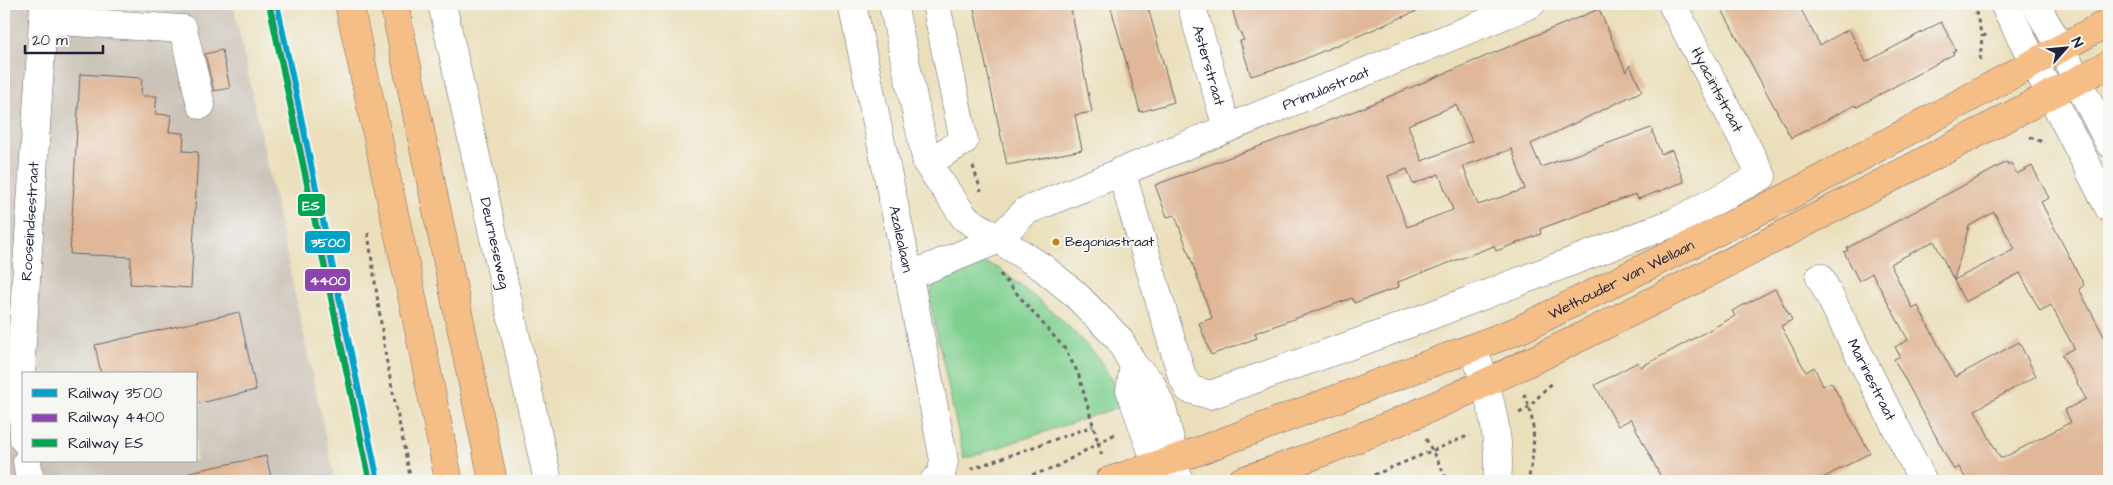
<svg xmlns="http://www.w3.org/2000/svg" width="2113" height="485" font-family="'Architects Daughter',sans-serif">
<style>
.industrial{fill:#cbc3b8;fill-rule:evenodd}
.green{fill:#7fd090;stroke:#507966}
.building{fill:#e0b798;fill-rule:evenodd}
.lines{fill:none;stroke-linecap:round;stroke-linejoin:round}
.minor-casing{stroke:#686468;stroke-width:29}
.major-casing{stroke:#686468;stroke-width:29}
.path{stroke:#686468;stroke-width:3;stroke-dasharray:4 4;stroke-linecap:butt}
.minor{stroke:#fff;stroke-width:28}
.major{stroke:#f6be87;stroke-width:28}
.rail-1-casing{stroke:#f6f6f2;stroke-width:10}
.rail-2-casing{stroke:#f6f6f2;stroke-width:10}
.rail-3-casing{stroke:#f6f6f2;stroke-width:10}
.rail-1{stroke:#02a2c7;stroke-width:6}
.rail-2{stroke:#8e44ad;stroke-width:6}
.rail-3{stroke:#00a651;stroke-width:6}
.bus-dot{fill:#c2850f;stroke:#f6f6f2;stroke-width:2}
.labels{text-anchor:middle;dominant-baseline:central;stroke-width:4;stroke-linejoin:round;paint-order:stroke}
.bus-label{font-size:14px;fill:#22223b;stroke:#f6f6f2;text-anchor:start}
.street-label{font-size:15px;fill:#22223b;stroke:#f6f6f2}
.line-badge{stroke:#f6f6f2;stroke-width:2}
.badge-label{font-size:14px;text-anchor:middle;font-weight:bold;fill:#fff}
</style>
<rect width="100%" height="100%" fill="#f6f6f2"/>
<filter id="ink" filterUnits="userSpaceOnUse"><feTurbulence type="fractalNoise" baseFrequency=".02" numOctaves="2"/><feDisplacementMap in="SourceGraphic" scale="10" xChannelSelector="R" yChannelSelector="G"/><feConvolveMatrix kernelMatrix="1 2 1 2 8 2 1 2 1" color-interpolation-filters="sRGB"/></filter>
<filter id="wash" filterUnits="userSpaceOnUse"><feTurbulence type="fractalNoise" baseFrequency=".0096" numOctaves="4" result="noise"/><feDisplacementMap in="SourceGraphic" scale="20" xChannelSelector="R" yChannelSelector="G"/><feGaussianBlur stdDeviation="1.12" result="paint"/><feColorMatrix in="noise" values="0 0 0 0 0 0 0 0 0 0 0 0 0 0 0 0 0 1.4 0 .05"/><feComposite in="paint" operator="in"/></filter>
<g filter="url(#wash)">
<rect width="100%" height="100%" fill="#ebdfbb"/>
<path class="industrial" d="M4,4H233L335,481H4ZM24,374H196V461H24Z"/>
<path class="green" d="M976,259L1000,269L1061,319L1098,357L1114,385L1119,407L964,459L930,302C931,271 951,271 976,259Z"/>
<g id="blocks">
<g class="building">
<polygon points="973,4 1070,4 1092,112 1075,115 1082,150 1007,165"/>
<polygon points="1110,4 1147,4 1174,102 1140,112"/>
<polygon points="1231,4 1433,4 1295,63 1251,76 1240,41 1244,40 1237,26"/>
<polygon points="1719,4 1798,4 1820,45 1849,29 1866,62 1941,22 1956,50 1953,52 1954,54 1857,107 1855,105 1791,138"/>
<path d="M1599,9L1626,72L1630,65L1642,91L1531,144L1541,167L1651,128L1661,154L1672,150L1684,182L1638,199L1636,194L1583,213L1540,229L1541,234L1496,251L1494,246L1398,282L1399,287L1354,303L1352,298L1255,333L1257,338L1211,355L1199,323L1212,318L1175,215L1167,217L1155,185L1357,110ZM1456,105L1472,141L1422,161L1408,125ZM1512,149L1525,189L1478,205L1463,166ZM1407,169L1413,184L1439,174L1453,210L1407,227L1388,176Z"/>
<polygon points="222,50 230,88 214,91 205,54"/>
<polygon points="80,74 142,78 141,96 157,96 155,114 171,115 169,132 184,133 183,151 198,152 191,288 130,284 131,257 70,254"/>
<path d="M2007,162L2008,165L2011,163L2017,174L2032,166L2049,198L2041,202L2084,285L2079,289L2109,346V474L2096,481H1967L1959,467L1954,470L1894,359L1900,356L1895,347L1908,340L1872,273L1859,281L1844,252L1848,250L1847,248ZM1994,212L2015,249L1954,280L1969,226ZM1934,241L1965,302L2020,273L2040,311L2051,305L2074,348L2062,355L2086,399L2065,410L2071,422L2003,458H2000L1975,410L2036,376L2019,342L1955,377L1918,306L1913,309L1890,264Z"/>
<polygon points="1775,289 1792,320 1781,326 1806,372 1814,367 1823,386 1831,382 1870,453 1817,481 1663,481 1631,419 1618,426 1595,385 1638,362 1641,367 1735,316 1732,311"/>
<polygon points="239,312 256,390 196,404 196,374 101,374 95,345"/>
<polygon points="266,456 272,481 191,481 190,472"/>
</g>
</g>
</g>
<g filter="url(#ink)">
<use href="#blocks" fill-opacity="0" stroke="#686468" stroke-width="1"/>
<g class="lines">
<g class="minor-casing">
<g id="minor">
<path id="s1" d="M442,4L548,481"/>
<path id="s2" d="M852,4L909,276L944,461L941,475L934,481"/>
<polyline points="893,4 927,163 965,218 1042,267 1074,293 1119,339 1134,366 1151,383 1163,411 1175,460 1178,481"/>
<path id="s3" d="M1191,4L1227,128"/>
<polyline points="2004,4 2109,208"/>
<polyline points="2035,4 2061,48 2109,143"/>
<polyline points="43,20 183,29 201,105"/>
<polyline points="927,163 964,141 936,4"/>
<polyline points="1121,171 1182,376 1189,389 1210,395 1382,334 1675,222 1762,176 1672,4"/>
<path id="s4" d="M909,276L997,240L1026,211L1531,4"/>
<path id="s5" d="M1820,277L1923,481"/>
<path d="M1474,349C1488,391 1502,436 1497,481"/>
<polyline points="1134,366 1130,390 1157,466 1167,481"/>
<path id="s6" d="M24,440L21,358L44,4"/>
<polyline points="27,461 30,481"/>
</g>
</g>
<g class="major-casing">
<g id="major">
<polyline points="349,4 413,301 449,481"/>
<polyline points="394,4 493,481"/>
<path id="s7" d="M1109,481L1196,452L1519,330L1789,196L2109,22"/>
<path d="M1241,481C1389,433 1528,364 1667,294C1815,219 1962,141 2109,64"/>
</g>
</g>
<g class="path">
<polyline points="1974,4 1982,37"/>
<polyline points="1980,60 1982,37 1989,33"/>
<polyline points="2030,137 2045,143"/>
<polyline points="973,166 981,191"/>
<polyline points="368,233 386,358 411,481"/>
<polyline points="1000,274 1065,349 1078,373 1102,456"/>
<path d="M1524,394C1537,420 1535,453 1528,481"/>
<path d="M1519,413C1536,405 1539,392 1553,383"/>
<polyline points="1426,439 1448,481"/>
<polyline points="971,469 1093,426"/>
<polyline points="1009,481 1052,469 1117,433"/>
<polyline points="1359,481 1470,435"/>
</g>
<use href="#minor" class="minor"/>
<use href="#major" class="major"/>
<g class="rail-1-casing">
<polyline id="rail-1" points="277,4 378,481"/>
</g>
<g class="rail-2-casing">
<polyline id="rail-2" points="270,6 370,481"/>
</g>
<g class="rail-3-casing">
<polyline id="rail-3" points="269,4 369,479"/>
</g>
<use href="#rail-1" class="rail-1"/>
<use href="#rail-2" class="rail-2"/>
<use href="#rail-3" class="rail-3"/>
</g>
</g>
<circle class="bus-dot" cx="1056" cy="242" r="4.5"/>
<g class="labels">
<g class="bus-label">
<text x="1065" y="242">Begoniastraat</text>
</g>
<g class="street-label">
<text stroke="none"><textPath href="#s3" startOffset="64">Asterstraat</textPath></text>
<text stroke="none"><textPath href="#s4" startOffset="460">Primulastraat</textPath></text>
<text transform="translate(1717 90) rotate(62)">Hyacintstraat</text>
<text stroke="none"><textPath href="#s6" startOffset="219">Rooseindsestraat</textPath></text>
<text stroke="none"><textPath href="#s2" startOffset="240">Azalealaan</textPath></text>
<text stroke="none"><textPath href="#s1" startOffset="245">Deurneseweg</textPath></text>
<text stroke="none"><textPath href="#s7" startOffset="551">Wethouder van Wellaan</textPath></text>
<text stroke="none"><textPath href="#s5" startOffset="115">Marinestraat</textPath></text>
</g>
</g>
<g class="line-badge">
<rect x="297" y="193" width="29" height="24" rx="5" fill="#00a651"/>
<rect x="304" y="230" width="47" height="24" rx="5" fill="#02a2c7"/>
<rect x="304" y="268" width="47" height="24" rx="5" fill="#8e44ad"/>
</g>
<g class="badge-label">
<text x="311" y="210">ES</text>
<text x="328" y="247">3500</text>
<text x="328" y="285">4400</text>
</g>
<rect width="2113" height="485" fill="none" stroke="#f6f6f2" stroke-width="20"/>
<rect x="22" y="372" width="175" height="90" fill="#f6f6f2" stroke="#a1a1a9"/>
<rect x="32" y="389" width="25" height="8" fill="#02a2c7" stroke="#a1a1a9"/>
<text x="68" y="398" font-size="15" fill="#22223b">Railway 3500</text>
<rect x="32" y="414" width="25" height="8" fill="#8e44ad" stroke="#a1a1a9"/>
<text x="68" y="422" font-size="15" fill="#22223b">Railway 4400</text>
<rect x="32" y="439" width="25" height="8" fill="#00a651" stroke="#a1a1a9"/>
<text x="68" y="448" font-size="15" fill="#22223b">Railway ES</text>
<g transform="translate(2066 48) rotate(63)" stroke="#f6f6f2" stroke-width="4" paint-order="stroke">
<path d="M0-4L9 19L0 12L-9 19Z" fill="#22223b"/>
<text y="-8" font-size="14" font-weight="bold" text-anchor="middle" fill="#22223b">N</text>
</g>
<path d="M25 45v8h78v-8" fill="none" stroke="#22223b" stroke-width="2.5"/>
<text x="32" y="45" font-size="15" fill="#22223b" stroke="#f6f6f2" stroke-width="4" paint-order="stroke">20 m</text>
</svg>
